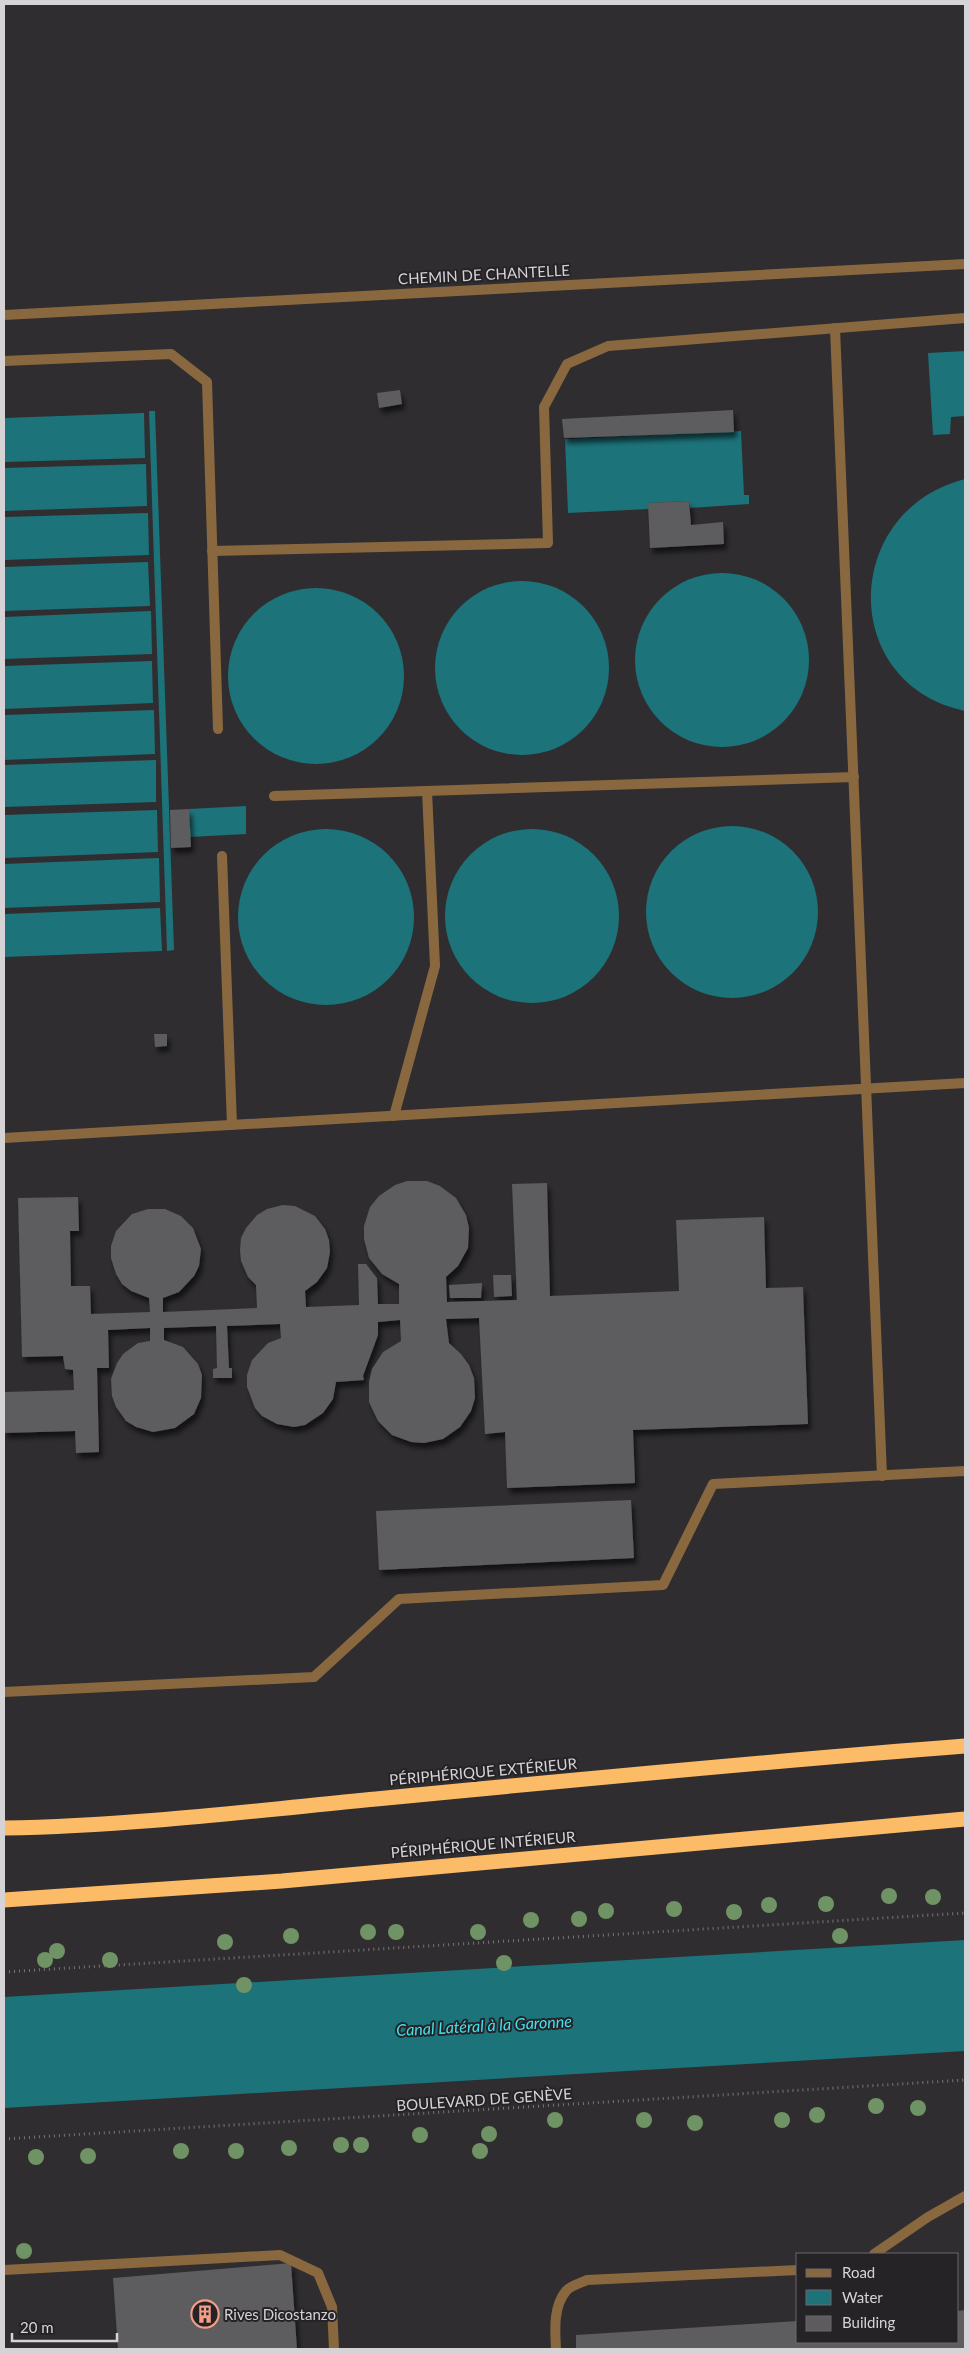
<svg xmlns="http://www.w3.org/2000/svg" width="969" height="2353" font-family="Lato,sans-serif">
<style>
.water{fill:#1c737a}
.building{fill:#5d5b5e;filter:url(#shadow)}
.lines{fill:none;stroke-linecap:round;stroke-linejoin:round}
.path{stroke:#777578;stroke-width:3;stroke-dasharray:1 4;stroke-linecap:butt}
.lane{stroke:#89683f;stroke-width:10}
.street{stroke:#89683f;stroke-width:10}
.highway{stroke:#fcbb66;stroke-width:15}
.tree{fill:#709366}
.labels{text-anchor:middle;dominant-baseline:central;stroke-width:4;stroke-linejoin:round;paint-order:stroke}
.street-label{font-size:15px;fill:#d5d3d6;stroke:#252326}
.poi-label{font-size:15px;fill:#d5d3d6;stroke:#252326;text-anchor:start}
.water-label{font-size:16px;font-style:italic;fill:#42e1ef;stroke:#252326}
</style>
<defs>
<filter id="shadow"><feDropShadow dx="3" dy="5.5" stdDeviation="2.5" flood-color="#0009"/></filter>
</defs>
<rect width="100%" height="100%" fill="#2f2d30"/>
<g class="water">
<polygon points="965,351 965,416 951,417 950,434 933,435 928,353"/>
<polygon points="149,411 155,411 174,950 167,951"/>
<polygon points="144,413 145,458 4,462 4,418"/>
<polygon points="741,431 744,495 749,495 749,504 690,508 689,501 648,503 649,509 568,513 565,439"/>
<polygon points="146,464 147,506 4,511 4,468"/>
<path d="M965,479V711C839,685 840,511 965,479Z"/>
<polygon points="148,513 149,555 4,560 4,517"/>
<polygon points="148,562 150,606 4,611 4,567"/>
<circle cx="722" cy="660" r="87"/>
<circle cx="522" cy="668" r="87"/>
<circle cx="316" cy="676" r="88"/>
<polygon points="151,611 152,654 4,659 4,617"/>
<polygon points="152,661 153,703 4,709 4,666"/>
<polygon points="154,710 155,754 4,760 4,715"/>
<polygon points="156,760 156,802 4,807 4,765"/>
<polygon points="246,806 246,834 190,837 189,809"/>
<polygon points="157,810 158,852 4,858 4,815"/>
<circle cx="732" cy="912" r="86"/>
<circle cx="532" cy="916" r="87"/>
<circle cx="326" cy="917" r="88"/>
<polygon points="159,858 160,902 4,908 4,864"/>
<polygon points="160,908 162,951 4,957 4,914"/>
<polygon points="965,1940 965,2051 4,2108 4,1997"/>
</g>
<g class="building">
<polygon points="400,390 402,404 379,408 377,393"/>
<polygon points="733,410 734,432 564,438 562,419"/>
<polygon points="689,501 691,525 723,522 724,544 650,548 648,503"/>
<polygon points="189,809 191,847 171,848 170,810"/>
<polygon points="154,1034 167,1034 167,1046 155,1047"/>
<polygon points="407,1181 427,1181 440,1186 456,1198 466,1215 469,1228 468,1248 458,1266 446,1277 447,1302 517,1300 512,1184 547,1183 550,1296 679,1291 676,1220 764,1217 766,1288 803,1287 808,1424 633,1430 635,1483 507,1488 505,1432 485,1434 479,1318 446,1319 449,1343 461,1354 469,1365 474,1378 475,1398 471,1411 460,1427 443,1439 424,1443 411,1442 392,1435 378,1421 369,1402 369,1382 372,1369 383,1352 401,1341 400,1320 378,1322 378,1335 363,1376 364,1380 336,1382 333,1399 323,1413 305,1425 294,1427 277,1424 262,1416 255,1408 247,1387 247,1375 252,1360 268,1343 281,1338 280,1324 227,1326 229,1368 232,1368 232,1378 213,1378 213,1369 217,1368 216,1326 164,1328 164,1340 183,1347 198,1364 202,1375 201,1398 194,1414 175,1428 153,1432 136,1427 126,1421 116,1407 112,1396 111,1379 117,1363 123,1354 138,1343 150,1341 150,1328 108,1330 109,1368 97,1368 99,1452 76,1453 75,1431 4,1433 4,1392 74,1390 73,1370 65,1369 63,1356 22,1357 18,1198 78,1197 79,1231 70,1231 71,1286 90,1286 91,1314 150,1312 149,1298 131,1291 122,1284 116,1274 111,1258 111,1246 116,1231 132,1214 148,1209 165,1209 181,1216 193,1228 201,1249 199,1266 194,1276 179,1292 163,1298 163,1312 257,1308 256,1285 248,1277 241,1261 240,1250 241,1238 246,1228 257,1215 267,1209 283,1205 295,1206 315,1216 325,1229 329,1240 330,1252 327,1268 317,1282 305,1291 306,1307 359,1305 358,1264 366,1264 377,1278 378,1304 399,1304 399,1284 382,1274 369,1258 364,1239 364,1226 370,1207 379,1196 395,1185"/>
<polygon points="493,1275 511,1275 512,1296 494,1297"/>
<polygon points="482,1283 481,1298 450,1298 449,1285"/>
<polygon points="631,1500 634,1558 379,1570 376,1511"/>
<polygon points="291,2263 297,2349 118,2349 113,2278"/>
<polygon points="965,2310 965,2349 576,2349 576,2335 798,2321 798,2342 958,2342 958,2311"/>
</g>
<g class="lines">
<g class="path">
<polyline points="4,1972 965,1913"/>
<polyline points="4,2139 965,2080"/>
</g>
<g class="lane">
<polyline points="835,328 882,1476"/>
<polyline points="4,361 171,354 207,382 218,729"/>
<polyline points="212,551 548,543 544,407 567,364 608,346 965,318"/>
<polyline points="274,796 854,777"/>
<polyline points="222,856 232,1125"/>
<polyline points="394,1116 435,966 427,791"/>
<polyline points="4,1138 965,1083"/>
<polyline points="4,1692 314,1677 399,1599 663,1585 713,1484 965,1471"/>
<polyline points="874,2254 928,2217 965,2196"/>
<polyline points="4,2270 280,2255 318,2273 332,2307 334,2349"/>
<path d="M556,2349C555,2330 553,2307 566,2291C570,2286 581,2283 587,2280L798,2270"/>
</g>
<polyline class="street" points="4,315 965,264"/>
<g class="highway">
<path d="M4,1828C128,1826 252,1811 376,1799C572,1780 768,1761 965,1746"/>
<polyline points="4,1900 282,1881 965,1819"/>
</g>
</g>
<g class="tree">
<circle cx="889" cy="1896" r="8"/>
<circle cx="933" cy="1897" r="8"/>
<circle cx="826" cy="1904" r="8"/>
<circle cx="769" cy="1905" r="8"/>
<circle cx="674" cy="1909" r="8"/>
<circle cx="606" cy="1911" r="8"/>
<circle cx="734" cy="1912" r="8"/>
<circle cx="579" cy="1919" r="8"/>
<circle cx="531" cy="1920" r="8"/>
<circle cx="368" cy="1932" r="8"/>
<circle cx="396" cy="1932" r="8"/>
<circle cx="478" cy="1932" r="8"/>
<circle cx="291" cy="1936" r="8"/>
<circle cx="840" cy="1936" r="8"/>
<circle cx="225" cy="1942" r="8"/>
<circle cx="57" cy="1951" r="8"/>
<circle cx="45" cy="1960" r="8"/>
<circle cx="110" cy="1960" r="8"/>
<circle cx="504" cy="1963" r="8"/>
<circle cx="244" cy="1985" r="8"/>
<circle cx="876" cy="2106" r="8"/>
<circle cx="918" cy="2108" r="8"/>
<circle cx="817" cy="2115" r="8"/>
<circle cx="555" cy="2120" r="8"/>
<circle cx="644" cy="2120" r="8"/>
<circle cx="782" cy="2120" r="8"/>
<circle cx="695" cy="2123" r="8"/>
<circle cx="489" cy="2134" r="8"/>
<circle cx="420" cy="2135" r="8"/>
<circle cx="341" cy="2145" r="8"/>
<circle cx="361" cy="2145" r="8"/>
<circle cx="289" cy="2148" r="8"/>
<circle cx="181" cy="2151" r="8"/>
<circle cx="236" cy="2151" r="8"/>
<circle cx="480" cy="2151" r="8"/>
<circle cx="88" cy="2156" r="8"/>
<circle cx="36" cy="2157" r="8"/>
<circle cx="24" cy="2251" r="8"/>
</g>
<defs>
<g id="building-ring" transform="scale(1.4375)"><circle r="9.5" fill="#252326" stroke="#f49e87" stroke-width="1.5"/><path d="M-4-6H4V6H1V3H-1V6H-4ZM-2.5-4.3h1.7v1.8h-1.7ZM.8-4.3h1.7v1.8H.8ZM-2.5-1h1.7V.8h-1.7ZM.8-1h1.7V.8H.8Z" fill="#f49e87"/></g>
</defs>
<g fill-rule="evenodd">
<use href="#building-ring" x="205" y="2314"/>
</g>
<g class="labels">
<g class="street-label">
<text transform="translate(484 274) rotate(-3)">CHEMIN DE CHANTELLE</text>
<text transform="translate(483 1771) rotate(-5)">PÉRIPHÉRIQUE EXTÉRIEUR</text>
<text transform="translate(483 1844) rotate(-5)">PÉRIPHÉRIQUE INTÉRIEUR</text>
<text transform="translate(484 2099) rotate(-4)">BOULEVARD DE GENÈVE</text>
</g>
<g class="poi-label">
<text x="224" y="2314">Rives Dicostanzo</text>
</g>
<g class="water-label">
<text transform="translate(484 2025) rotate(-3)">Canal Latéral à la Garonne</text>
</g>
</g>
<rect width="969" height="2353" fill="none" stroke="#d5d3d6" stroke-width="10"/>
<rect x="796" y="2253" width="162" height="90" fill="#252326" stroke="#6b696c"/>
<rect x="806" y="2269" width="25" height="8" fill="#89683f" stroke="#6b696c"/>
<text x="842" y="2278" font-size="15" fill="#d5d3d6">Road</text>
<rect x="806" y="2290" width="25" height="15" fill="#1c737a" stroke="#6b696c"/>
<text x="842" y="2303" font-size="15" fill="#d5d3d6">Water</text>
<rect x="806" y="2316" width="25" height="15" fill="#5d5b5e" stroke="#6b696c"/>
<text x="842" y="2328" font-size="15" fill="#d5d3d6">Building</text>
<path d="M12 2333v8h105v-8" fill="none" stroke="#d5d3d6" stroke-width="2.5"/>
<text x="20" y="2333" font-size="15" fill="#d5d3d6" stroke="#252326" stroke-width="4" paint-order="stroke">20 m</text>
</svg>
